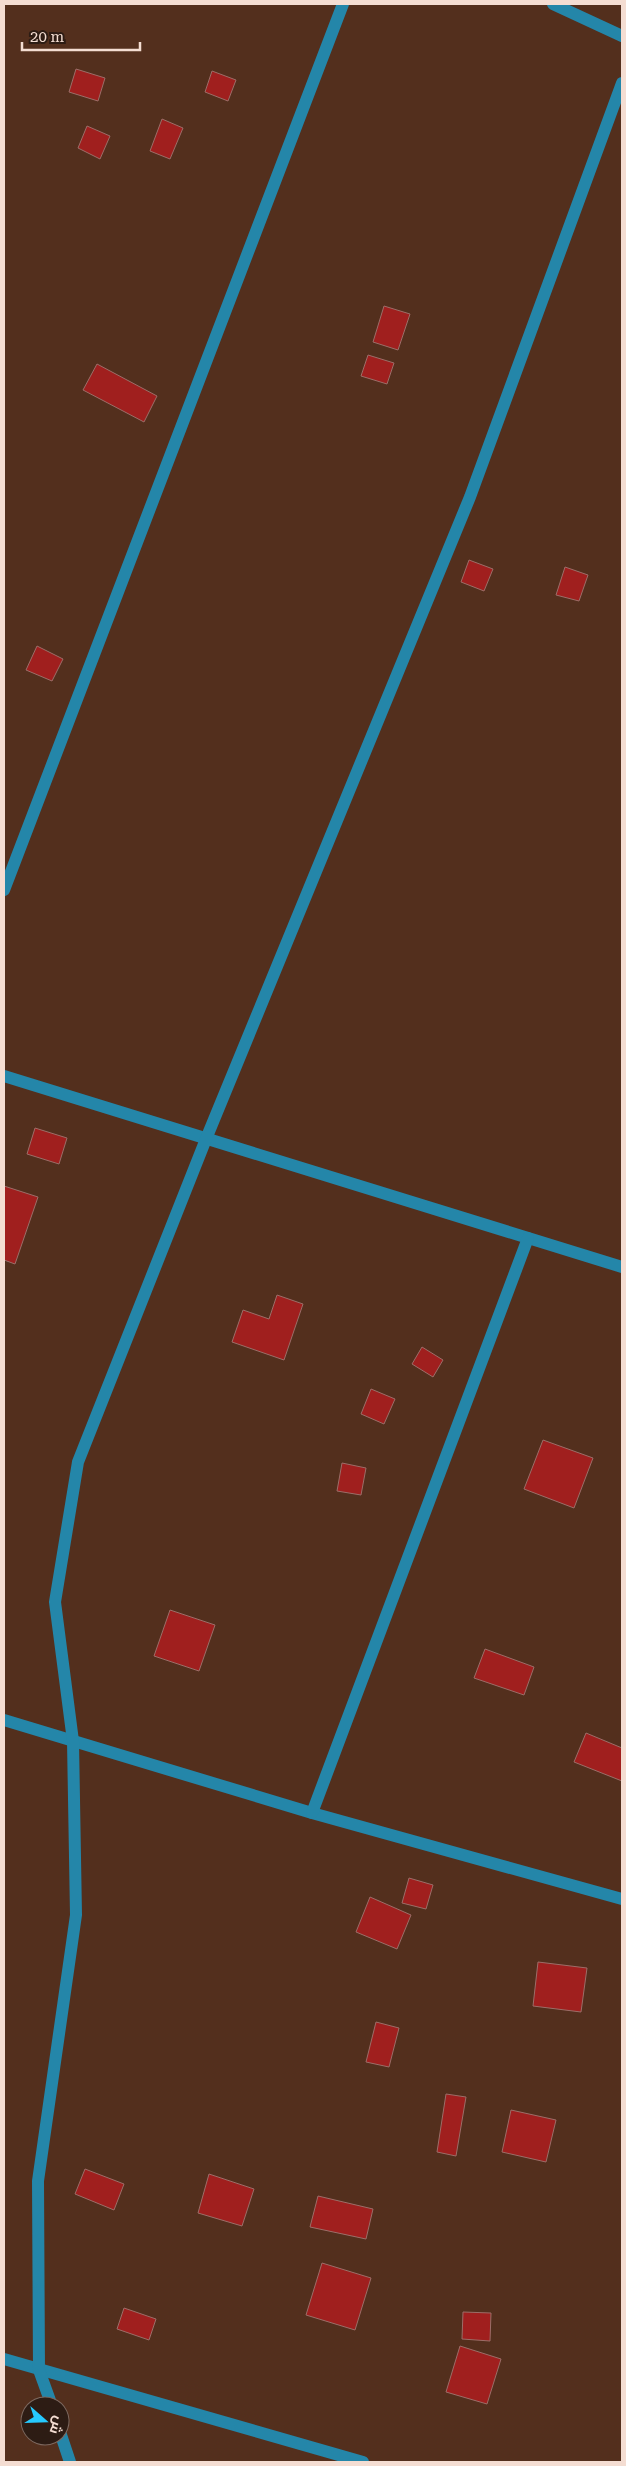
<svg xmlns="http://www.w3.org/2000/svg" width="626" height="2466" font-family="'Roboto Serif',Cairo,serif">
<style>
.building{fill:#a01f1e;stroke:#9c6e68}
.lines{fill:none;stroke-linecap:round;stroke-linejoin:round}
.minor{stroke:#2486a9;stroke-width:12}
</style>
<rect width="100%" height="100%" fill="#532f1d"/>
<g class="building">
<polygon points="76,69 105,78 98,101 69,92"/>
<polygon points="212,71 236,80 228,101 205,92"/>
<polygon points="162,119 183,128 170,159 150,151"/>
<polygon points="87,126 110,136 100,159 78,148"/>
<polygon points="384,306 410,314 398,350 373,342"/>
<polygon points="368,355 394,363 387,384 361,376"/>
<polygon points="97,364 157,396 144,422 83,390"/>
<polygon points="469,560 493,569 484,591 461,582"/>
<polygon points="565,567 588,575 579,601 556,595"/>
<polygon points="37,646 63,659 52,681 26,670"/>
<polygon points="35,1128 67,1138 59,1164 27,1154"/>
<polygon points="4,1186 38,1197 15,1264 4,1260"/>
<polygon points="277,1295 303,1304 284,1360 232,1342 243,1310 269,1319"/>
<polygon points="422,1347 443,1360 433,1377 412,1364"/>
<polygon points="371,1389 395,1399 384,1424 361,1414"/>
<polygon points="543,1440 593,1458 574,1508 524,1489"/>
<polygon points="342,1463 366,1468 361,1495 337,1491"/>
<polygon points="170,1610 215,1625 199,1671 154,1656"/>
<polygon points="485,1649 534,1667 524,1695 474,1678"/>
<polygon points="586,1733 622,1748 622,1781 574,1762"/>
<polygon points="409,1878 433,1885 426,1909 402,1903"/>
<polygon points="370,1897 411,1915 397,1949 356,1932"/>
<polygon points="538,1962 587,1968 581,2012 533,2006"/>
<polygon points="376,2022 399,2028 389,2067 366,2062"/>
<polygon points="446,2094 466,2097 456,2156 437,2152"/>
<polygon points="511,2110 556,2120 546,2162 502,2152"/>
<polygon points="85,2169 124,2184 114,2210 75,2194"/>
<polygon points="209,2174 254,2189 242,2226 198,2213"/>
<polygon points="318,2196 373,2209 366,2239 310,2227"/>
<polygon points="322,2263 371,2278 355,2330 306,2315"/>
<polygon points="124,2308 156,2319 149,2340 117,2329"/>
<polygon points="463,2312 491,2313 490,2341 462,2339"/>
<polygon points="460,2346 501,2359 487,2404 446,2392"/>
</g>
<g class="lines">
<g class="minor">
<polyline points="553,4 622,36"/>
<polyline points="4,890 343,4"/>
<polyline points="4,1076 622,1267"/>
<polyline points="4,1720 312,1813 622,1899"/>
<polyline points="312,1813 528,1238"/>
<polyline points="4,2359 363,2462"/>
<polyline points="52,2406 39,2370 38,2181 76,1915 73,1741 55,1602 78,1462 206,1139 470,497 622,83"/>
<polyline points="60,2432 70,2462"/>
</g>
</g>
<rect width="626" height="2466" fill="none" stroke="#f4ddd2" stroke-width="10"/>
<g transform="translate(45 2421) rotate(110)"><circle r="24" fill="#2d1c14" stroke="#7d6960"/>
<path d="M0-4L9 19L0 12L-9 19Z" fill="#26c9fe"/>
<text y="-8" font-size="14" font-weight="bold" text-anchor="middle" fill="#f4ddd2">ش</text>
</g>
<path d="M22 42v8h118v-8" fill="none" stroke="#f4ddd2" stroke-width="2.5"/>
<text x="30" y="42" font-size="15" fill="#f4ddd2" stroke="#2d1c14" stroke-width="4" paint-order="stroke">20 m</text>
</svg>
